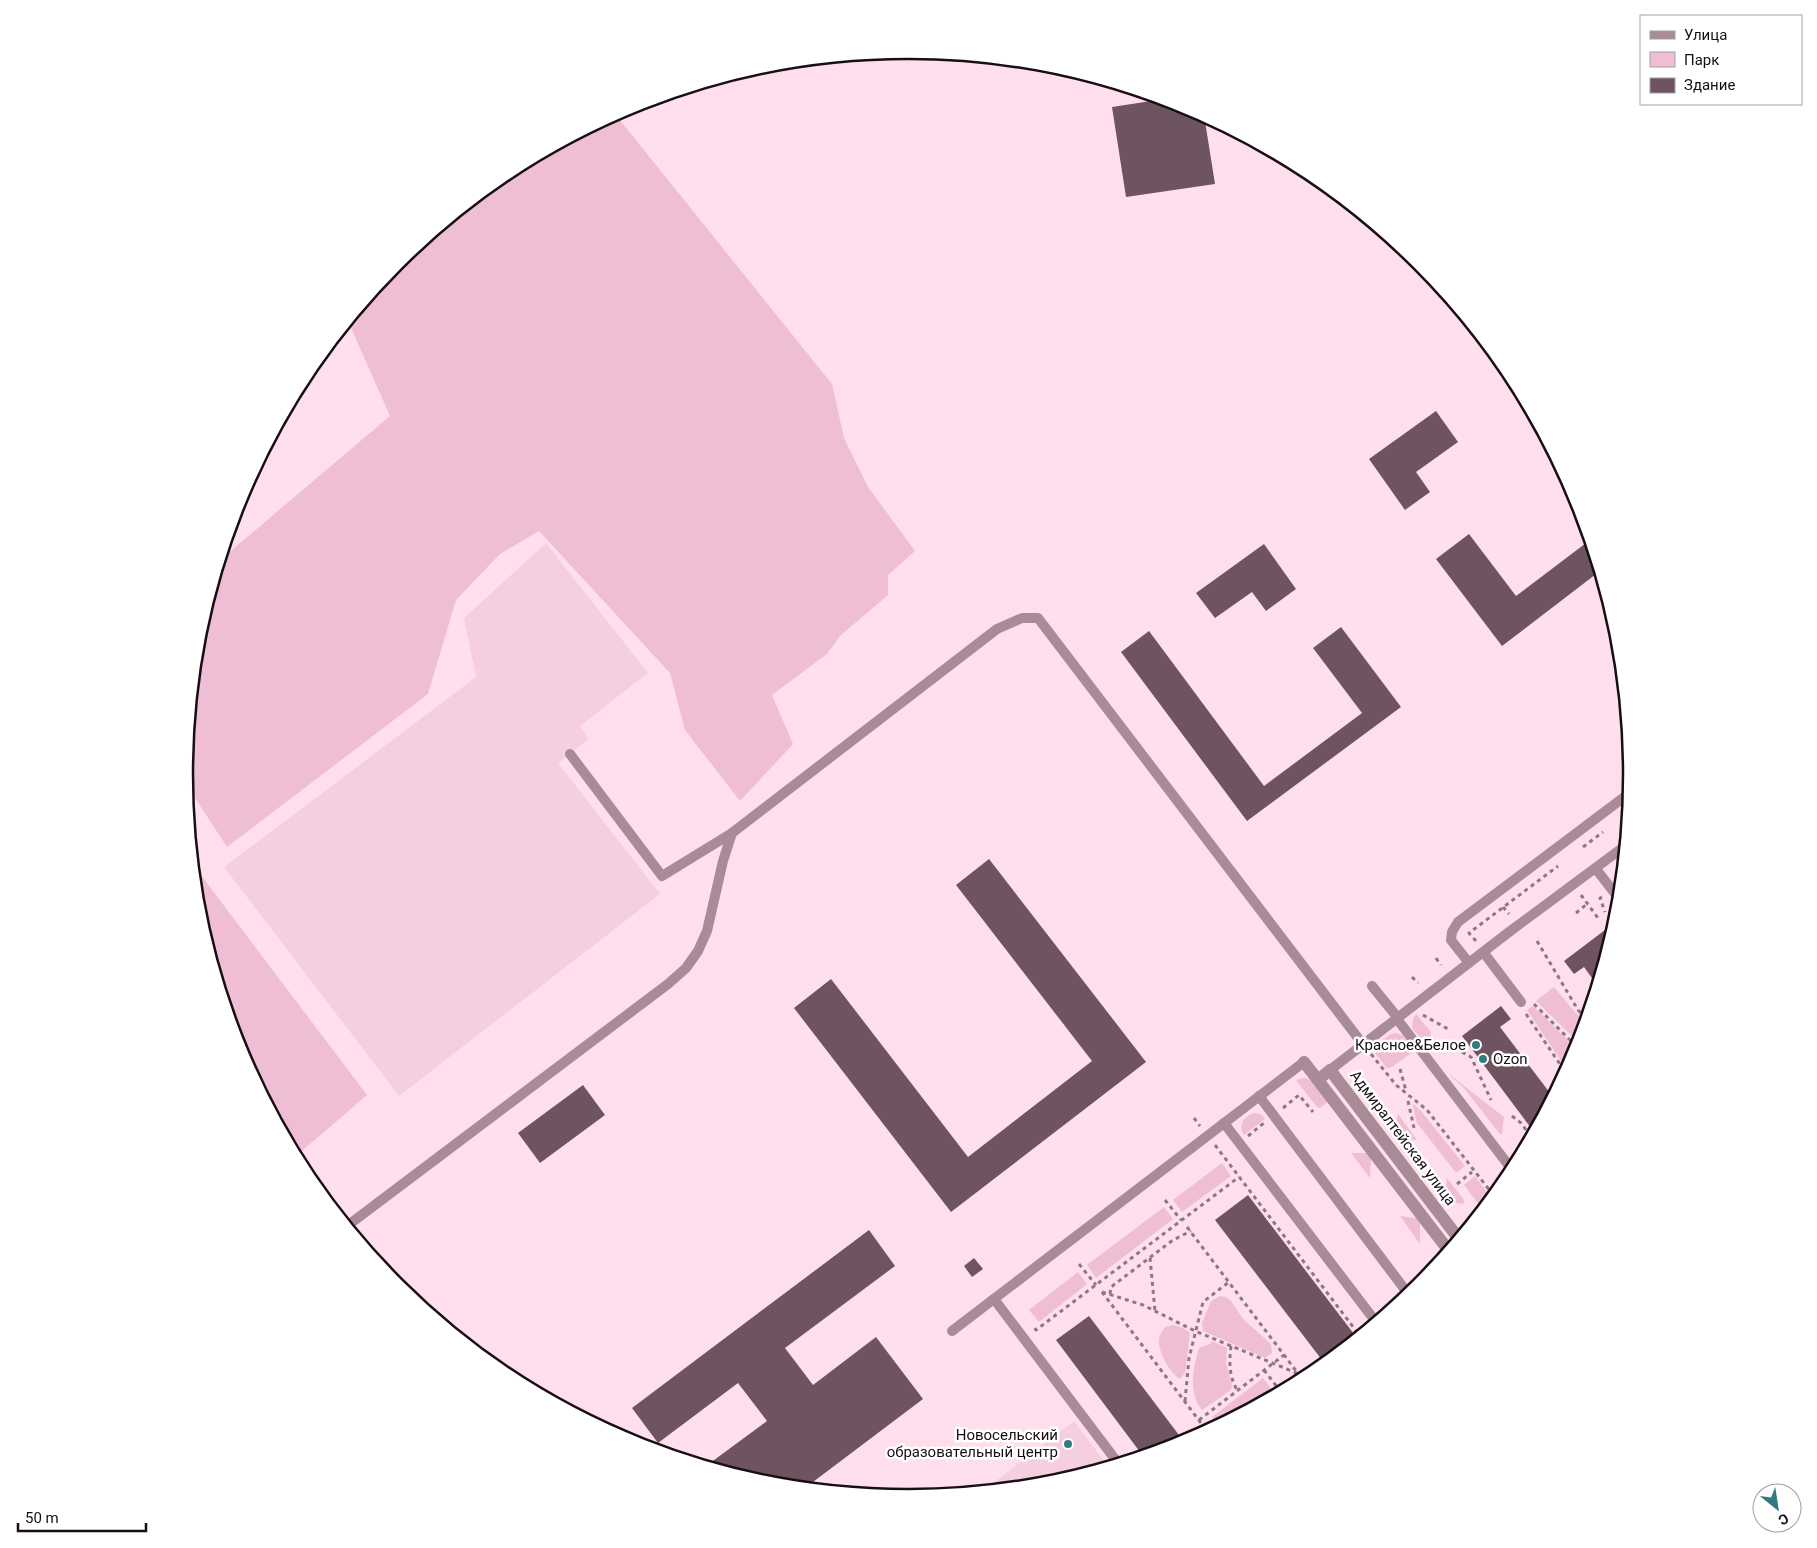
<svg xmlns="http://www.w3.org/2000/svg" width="1817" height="1548" font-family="Roboto,sans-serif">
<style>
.built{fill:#f5cfe0}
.green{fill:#efbdd4}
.building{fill:#6e5460}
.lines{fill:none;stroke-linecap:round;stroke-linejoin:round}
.path{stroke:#8d7882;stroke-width:3;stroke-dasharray:4 4;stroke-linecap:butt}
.service{stroke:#a98a97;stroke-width:10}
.minor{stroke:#a98a97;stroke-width:12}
.poi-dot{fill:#327b80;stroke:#fff;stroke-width:2}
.labels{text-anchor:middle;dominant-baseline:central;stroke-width:5;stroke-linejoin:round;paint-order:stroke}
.poi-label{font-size:15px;fill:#180e13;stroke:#fff;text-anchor:end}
.street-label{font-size:15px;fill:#180e13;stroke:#fff}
.rim{fill:none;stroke:#180e13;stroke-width:2.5}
</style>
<rect width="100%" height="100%" fill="#ffdfed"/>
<g class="built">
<polygon points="546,543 648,673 580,726 589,739 558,763 660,894 399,1096 224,867 476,677 464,618"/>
<polygon points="1074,1421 1108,1466 1049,1484 983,1491"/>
</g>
<g class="green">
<polygon points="615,114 832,384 844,438 868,487 915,551 888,575 888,595 840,636 827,654 772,695 793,744 740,801 685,730 670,673 539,531 500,554 456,600 428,694 227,847 186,784 185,774 198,632 220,560 390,416 348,321 397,262 507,172"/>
<polygon points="194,866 367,1095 296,1156 240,1051 198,915"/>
<polygon points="1554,987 1585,1024 1580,1044 1536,1001"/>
<polygon points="1533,1006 1578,1050 1567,1070 1527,1010"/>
<polygon points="1416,1014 1431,1032 1430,1040 1425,1044 1412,1028 1413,1019"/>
<polygon points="1396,1033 1403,1036 1414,1051 1392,1067 1387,1068 1371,1048 1391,1034"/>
<polygon points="1445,1071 1504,1117 1502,1134 1500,1134 1464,1088"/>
<path d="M1304,1078C1315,1080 1322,1094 1328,1102L1320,1108L1317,1107L1296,1080Z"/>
<polygon points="1412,1103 1421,1111 1465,1166 1456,1173 1417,1123"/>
<path d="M1254,1113L1261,1114L1265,1119L1244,1135C1237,1124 1244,1117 1254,1113Z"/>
<polygon points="1398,1114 1417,1140 1401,1138 1395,1130"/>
<polygon points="1351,1153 1367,1153 1371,1159 1370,1178"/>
<polygon points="1222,1163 1231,1176 1182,1212 1173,1200"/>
<polygon points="1475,1176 1492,1199 1483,1210 1464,1185"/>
<polygon points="1447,1178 1464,1200 1463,1204 1450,1202 1445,1196"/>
<polygon points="1164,1207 1173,1219 1096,1278 1087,1265"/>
<polygon points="1400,1216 1417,1218 1420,1223 1420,1244"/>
<polygon points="1078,1272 1087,1284 1039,1322 1029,1310"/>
<polygon points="1220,1296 1226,1297 1231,1301 1243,1319 1271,1344 1272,1353 1265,1358 1203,1331 1202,1323 1211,1301"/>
<path d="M1173,1325L1183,1328L1190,1333L1185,1373L1180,1379C1170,1373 1160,1355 1159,1343C1158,1337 1162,1332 1165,1327Z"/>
<path d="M1212,1341L1227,1348L1226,1363L1232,1385L1231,1390L1202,1410C1188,1393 1193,1368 1199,1348L1210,1344Z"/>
<polygon points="1263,1378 1276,1395 1219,1425 1212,1417"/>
</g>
<g class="building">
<polygon points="1164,99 1186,105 1204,115 1215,184 1126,197 1112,107"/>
<polygon points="1436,411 1458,442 1416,472 1430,492 1405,510 1369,459"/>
<polygon points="1469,534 1516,596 1590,540 1600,571 1502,646 1436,559"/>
<polygon points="1264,544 1296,589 1266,611 1252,592 1215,618 1196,593"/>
<polygon points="1341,627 1401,707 1247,821 1121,652 1149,631 1264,786 1362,713 1313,648"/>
<polygon points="989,859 1146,1062 951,1212 794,1008 831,979 968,1157 1092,1061 956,885"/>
<polygon points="1605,930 1612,938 1597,985 1584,967 1574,974 1564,961"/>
<polygon points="1501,1006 1511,1019 1500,1027 1553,1097 1534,1132 1462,1036"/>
<polygon points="583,1085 605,1115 540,1163 518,1133"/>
<polygon points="1248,1195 1357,1338 1325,1364 1215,1220"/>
<polygon points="869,1230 895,1266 785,1348 813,1385 876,1337 923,1399 805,1488 767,1484 706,1466 767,1421 738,1383 658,1443 632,1408"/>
<polygon points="974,1258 983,1269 972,1277 964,1266"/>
<polygon points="1089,1316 1185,1443 1143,1456 1056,1340"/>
</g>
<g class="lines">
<g class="path">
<polyline points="1583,847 1603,832"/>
<polyline points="1581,895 1598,918"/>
<polyline points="1602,897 1600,898 1605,912"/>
<polyline points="1503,907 1509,914"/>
<polyline points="1576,913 1587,904"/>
<polyline points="1476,941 1469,933 1558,866"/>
<polyline points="1537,941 1578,1010 1587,1020"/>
<polyline points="1436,958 1441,965"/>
<polyline points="1412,977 1418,983"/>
<polyline points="1534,1004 1578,1048"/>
<polyline points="1526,1014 1566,1073"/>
<polyline points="1423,1015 1448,1029"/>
<polyline points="1448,1044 1471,1057 1491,1100"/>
<polyline points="1371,1054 1396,1085 1427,1110 1494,1196"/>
<polyline points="1400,1069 1406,1091"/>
<polyline points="1408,1101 1414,1128"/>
<polyline points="1283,1108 1299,1095 1313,1112"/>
<polyline points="1512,1116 1521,1123 1531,1137"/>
<polyline points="1194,1118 1200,1126"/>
<polyline points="1248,1136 1264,1123"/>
<polyline points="1215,1145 1360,1336"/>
<polyline points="1457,1184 1472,1172"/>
<polyline points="1165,1200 1181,1220"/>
<polyline points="1187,1227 1303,1380"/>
<polyline points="1150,1258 1155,1311"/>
<polyline points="1079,1264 1096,1285"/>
<polyline points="1102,1292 1143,1305 1195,1331 1299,1374"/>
<polyline points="1102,1292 1207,1431"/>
<polyline points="1110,1294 1111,1287 1173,1240 1191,1231"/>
<polyline points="1035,1328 1036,1330 1239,1177"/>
<path d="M1231,1346C1229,1362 1229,1376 1237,1390"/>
<polyline points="1264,1370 1281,1392"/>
<polyline points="1185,1401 1189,1358 1203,1302 1229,1282"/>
<polyline points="1199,1420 1284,1355"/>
</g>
<g class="service">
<polyline points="570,754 662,876 732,833 997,629 1022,618 1038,618 1358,1038"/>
<polyline points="1596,869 1620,900"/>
<polyline points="1487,957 1521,1002"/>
<polyline points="1469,963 1451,940 1452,932 1458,922 1631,792"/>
<polyline points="1372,986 1398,1018"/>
<polyline points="1397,1019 1513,1171"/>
<polyline points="1330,1070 1509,932 1625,846"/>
<polyline points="1259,1096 1409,1295"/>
<polyline points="1224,1123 1376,1322"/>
<polyline points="347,1226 668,984 686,968 698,951 707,931 723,861 732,833"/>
<polyline points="994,1299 1118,1463"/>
<polyline points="952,1331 1304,1062"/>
</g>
<g class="minor">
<polyline points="1304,1062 1449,1251"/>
<polyline points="1318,1080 1330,1070 1459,1239"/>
</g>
</g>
<g class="poi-dot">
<circle cx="1476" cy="1045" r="5"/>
<circle cx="1483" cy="1059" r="5"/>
<circle cx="1068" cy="1444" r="5"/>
</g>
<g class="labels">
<g class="poi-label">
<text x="1466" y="1045">Красное&amp;Белое</text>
<text x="1493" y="1059" text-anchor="start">Ozon</text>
<text x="1058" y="1435">Новосельский<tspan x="1058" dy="17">образовательный центр</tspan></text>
</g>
<g class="street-label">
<text transform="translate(1403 1138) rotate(53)">Адмиралтейская улица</text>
</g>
</g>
<path d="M0 0H1817V1548H0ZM193 774a715 715 0 1 1 1430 0a715 715 0 1 1-1430 0Z" fill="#fff" fill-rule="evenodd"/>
<path class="rim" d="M193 774a715 715 0 1 1 1430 0a715 715 0 1 1-1430 0Z"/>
<rect x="1640" y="15" width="162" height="90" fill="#ffffff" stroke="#a39fa1"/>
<rect x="1650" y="31" width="25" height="8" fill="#a98a97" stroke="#a39fa1"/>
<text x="1684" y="40" font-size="15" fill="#180e13">Улица</text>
<rect x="1650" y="52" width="25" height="15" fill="#efbdd4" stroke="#a39fa1"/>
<text x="1684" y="65" font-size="15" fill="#180e13">Парк</text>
<rect x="1650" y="78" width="25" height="15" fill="#6e5460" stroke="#a39fa1"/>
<text x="1684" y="90" font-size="15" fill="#180e13">Здание</text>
<g transform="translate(1777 1508) rotate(150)"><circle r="24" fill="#ffffff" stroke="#a39fa1"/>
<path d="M0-4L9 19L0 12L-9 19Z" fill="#327b80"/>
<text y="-8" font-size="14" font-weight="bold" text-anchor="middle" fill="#180e13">С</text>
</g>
<path d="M18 1523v8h128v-8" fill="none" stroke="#180e13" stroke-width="2.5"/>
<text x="25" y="1523" font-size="15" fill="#180e13" stroke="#ffffff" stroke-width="4" paint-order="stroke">50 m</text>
</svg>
